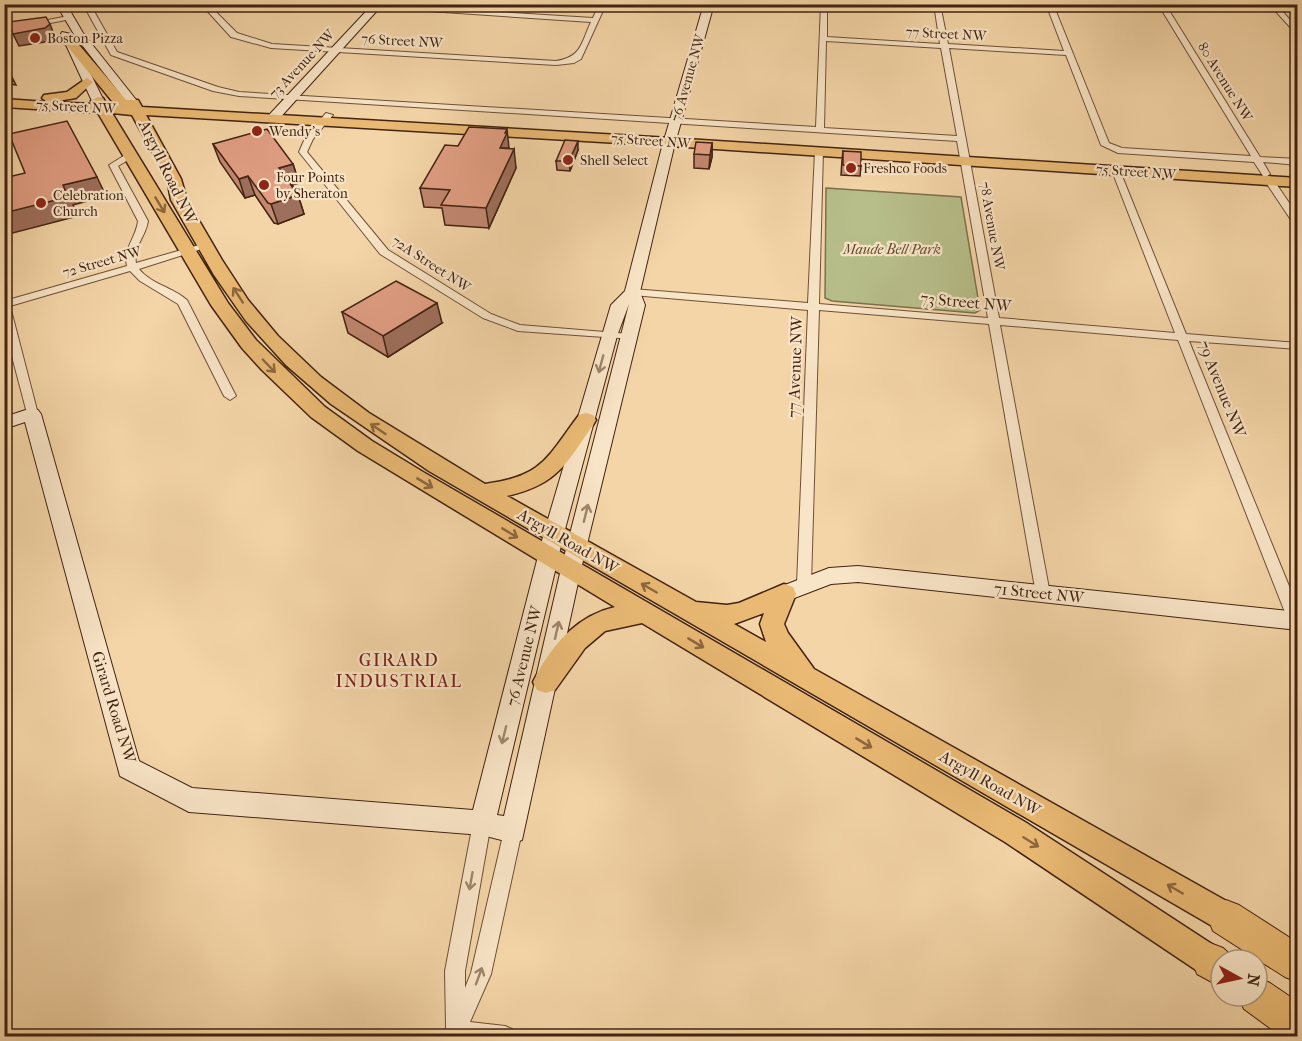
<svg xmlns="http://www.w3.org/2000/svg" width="1302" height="1041" font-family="'IM FELL French Canon',serif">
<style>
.green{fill:#b7be8a;stroke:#7c704e;stroke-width:1.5}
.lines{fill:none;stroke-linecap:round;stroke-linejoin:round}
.street-casing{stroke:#6e5037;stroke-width:2}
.secondary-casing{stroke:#422312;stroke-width:2}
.primary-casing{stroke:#422312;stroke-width:3}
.highway-casing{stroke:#422312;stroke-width:2}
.street{fill:#f8e4c6;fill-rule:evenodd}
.secondary{fill:#f8e4c6;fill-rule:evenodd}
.primary{fill:#eaba74;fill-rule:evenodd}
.highway{fill:#eaba74;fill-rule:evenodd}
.wall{fill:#c28871;stroke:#422312;stroke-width:1.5}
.shaded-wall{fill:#9e6f5c;stroke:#422312;stroke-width:1.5}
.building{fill:#e19e83;stroke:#422312;stroke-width:1.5}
.oneway{stroke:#8e673e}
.oneway2{stroke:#9d846c}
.poi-dot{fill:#8f2418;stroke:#f8e4c6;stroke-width:2}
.labels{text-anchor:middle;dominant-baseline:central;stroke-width:4.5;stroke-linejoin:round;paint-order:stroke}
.far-street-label{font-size:14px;fill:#422312;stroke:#f8e4c6}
.far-poi-label{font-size:14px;fill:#422312;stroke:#f8e4c6;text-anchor:start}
.far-park-label{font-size:14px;font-style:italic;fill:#5f4a30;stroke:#f8e4c6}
.street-label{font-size:16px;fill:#422312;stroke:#f8e4c6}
.neighbourhood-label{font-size:18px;letter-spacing:1.5px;fill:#7a1f14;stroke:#f8e4c6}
</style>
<rect width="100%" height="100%" fill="#f4d5a7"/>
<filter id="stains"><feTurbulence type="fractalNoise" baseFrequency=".00333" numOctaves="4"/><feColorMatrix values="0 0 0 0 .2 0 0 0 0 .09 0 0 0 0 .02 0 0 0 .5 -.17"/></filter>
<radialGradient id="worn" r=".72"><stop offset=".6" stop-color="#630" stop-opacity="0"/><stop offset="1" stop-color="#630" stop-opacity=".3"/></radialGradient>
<polygon class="green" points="826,188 961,197 980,310 975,313 832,301 825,298"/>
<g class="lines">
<g class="street-casing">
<g id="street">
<path d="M83,4H90L117,52L218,87L239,92L816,127L821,4H827V37L940,44L934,4H940L948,44L1064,51L1046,4H1053L1109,143L1122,148L1251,156L1158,4H1165L1260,157L1298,159V165L1263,162L1270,174L1266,177L1263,176L1254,162L1118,153L1101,145L1066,55L949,48L999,318L1175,333L1112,171L1116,168L1120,171L1186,334L1298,343V349L1189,341L1298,608V625L1290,624L1288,620L1178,340L1000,325L1050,594L1048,598L1043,600L1038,598L1036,594L989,324L819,310L811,584L809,588H799L797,584L808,310L632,295L627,292L632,289L808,303L815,151L819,148L823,151L819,304L988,318L957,141L239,96L213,91L111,55ZM826,41L941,48L957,136L824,128Z"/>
<path d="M201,4H208L237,33L272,44L556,61C582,57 581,43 591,22L324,4H369L593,18L599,4H606L581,59L574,63L556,65L271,48L231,37Z"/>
<polygon points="1269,4 1276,4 1298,29 1298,36"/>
<polygon points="69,16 71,19 4,32 4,28"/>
<polygon points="326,113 333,115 313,139 307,152 388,250 491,314 520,325 629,334 635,337 633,339 518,331 483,318 380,254 299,152 306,136"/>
<path d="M130,152L134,155L133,157L118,166L148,221C146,236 133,247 136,263L206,243L211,246L139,269C151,284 172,287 187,300L236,396L230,400L224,396L178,304L140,281L130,271L10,306L38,414L36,417H28L4,326V299L8,300L127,266C123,248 136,238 138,221L109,165Z"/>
<polygon points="1270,178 1273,179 1298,216 1298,227 1295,226 1265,181"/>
<polygon points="482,815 488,817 491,823 465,971 465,988 471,973 504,831 507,825 513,822 519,825 522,831 491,974 470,1022 505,1026 512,1029 515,1036 444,1036 446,1027 445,971 473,823 476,817"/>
</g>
</g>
<g class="secondary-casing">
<g id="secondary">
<polygon points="56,4 66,4 83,33 137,101 137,105 129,105 75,36"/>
<polygon points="373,4 383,4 277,121 269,121 269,115"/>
<path d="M704,4H714L674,147L640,292L645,305L581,569L522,840L513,843L482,835L189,812L120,776L25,422L4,429V417L32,408L38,410L41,414L139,761L192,788L473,810L544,533L611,305L625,291L662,147ZM629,304L561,569L504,816L497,815L564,533L617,336Z"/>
<polygon points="62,32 71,34 104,101 102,103 94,103 92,101 61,34"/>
<polygon points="858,566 1298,612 1298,630 858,582 831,584 784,602 777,600 774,594 777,588 829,568"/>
</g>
</g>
<g class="primary-casing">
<path id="primary" d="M70,38L74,39L126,100H138L142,107L670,138L1298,178V187L670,146L146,115L181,179L187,200L222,260L248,300L278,336L321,377L369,413L485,484C543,476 546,459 579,415L586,413L593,415L596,420L593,425C565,465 558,484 507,496L696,602L727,605L739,603L784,584L793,587L796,594L784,624L788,633L814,669L1237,907L1242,918L1237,929L1226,934L429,471L331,404L286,365L246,321L214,275L171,200L167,179L132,115L112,113L228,303L256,340L325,407L372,441L423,472L1025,822L1221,950L1226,960H1221V973L1210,977L1199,972L1005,842L642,623L605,631L585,648L555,690L546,693L537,690L533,682C550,647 576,616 615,607L358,451L311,417L262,370L242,348L211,305L98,113L4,107V99L47,102L42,98L44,95L67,92L87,78L93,82L76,98L51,102L93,104L91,101L98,97L103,98L107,105L116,106L64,42ZM764,613L760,624L766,642L734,624Z"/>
</g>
<g class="highway-casing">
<g id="highway">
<polygon points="1226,900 1239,905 1298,943 1298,982 1285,977 1213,931 1208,918 1213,905"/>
<polygon points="1210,943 1223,948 1236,960 1221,960 1221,987 1197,974 1192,961 1197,948"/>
<polygon points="1257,977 1270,983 1298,1002 1298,1036 1281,1036 1244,1009 1238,996 1257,996"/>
</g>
</g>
<use href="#street" class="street"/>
<use href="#secondary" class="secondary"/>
<use href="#primary" class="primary"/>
<use href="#highway" class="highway"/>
</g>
<g class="wall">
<polygon points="4,61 16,85 4,83"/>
<polygon points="712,143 712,157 709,169 694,168 694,154"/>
<polygon points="213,144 293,164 299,183 292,185 298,195 304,214 278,224 274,223 255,195 245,198 220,162"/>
<polygon points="458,146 509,148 516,168 489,228 445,225 442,208 424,207 420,188"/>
<polygon points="578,150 570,171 557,170 556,161"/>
<polygon points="843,151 861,166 860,176 841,175 842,160"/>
<polygon points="342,312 442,323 388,357 348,333"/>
</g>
<g class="shaded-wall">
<polygon points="50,24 55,37 51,41 19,46 13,34"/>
<polygon points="507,129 509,148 500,148 505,133"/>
<polygon points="578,141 578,150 570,171 569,161"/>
<polygon points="712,143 712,157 709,169 710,155"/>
<polygon points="514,149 516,168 489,228 486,208"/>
<polygon points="293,164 299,183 285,187 279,168"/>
<polygon points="248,176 255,195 245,198 239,179"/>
<polygon points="97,177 106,196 73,205 78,216 9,234 4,226 4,213 63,185"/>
<polygon points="298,195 304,214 278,224 271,204"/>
<polygon points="437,303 442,323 388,357 383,336"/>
</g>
<g class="building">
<polygon points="46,17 50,24 45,28 13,34 8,22"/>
<polygon points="5,61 13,81 4,79"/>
<polygon points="67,121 97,177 63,185 68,197 4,213 4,178 25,173 9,134"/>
<polygon points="469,127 507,129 505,133 507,133 500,148 514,149 486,208 441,205 450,190 420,188 445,145 458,146"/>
<polygon points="267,129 293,164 279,168 298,195 271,204 268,203 248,176 239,179 213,144"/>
<polygon points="565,140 578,141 569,161 556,161"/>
<polygon points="696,142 712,143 710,155 694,154"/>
<polygon points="843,151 861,152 861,166 843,165"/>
<polygon points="396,281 437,303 383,336 342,312"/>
</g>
<defs><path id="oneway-shaft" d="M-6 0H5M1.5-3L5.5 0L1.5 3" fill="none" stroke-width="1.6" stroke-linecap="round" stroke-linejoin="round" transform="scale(1.5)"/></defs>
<g class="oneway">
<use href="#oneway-shaft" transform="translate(160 205) rotate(59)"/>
<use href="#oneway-shaft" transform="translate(238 295) rotate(-123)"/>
<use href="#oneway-shaft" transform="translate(269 366) rotate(46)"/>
<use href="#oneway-shaft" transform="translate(378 429) rotate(-146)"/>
<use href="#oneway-shaft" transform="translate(425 483) rotate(31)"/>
<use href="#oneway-shaft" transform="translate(510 533) rotate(31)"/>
<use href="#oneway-shaft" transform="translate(649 588) rotate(-150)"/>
<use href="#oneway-shaft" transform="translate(696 643) rotate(31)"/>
<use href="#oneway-shaft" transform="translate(864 743) rotate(31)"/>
<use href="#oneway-shaft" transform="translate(1031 842) rotate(32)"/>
<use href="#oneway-shaft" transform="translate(1175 889) rotate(-150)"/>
</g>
<g class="oneway2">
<use href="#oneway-shaft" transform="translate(601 364) rotate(105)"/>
<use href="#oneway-shaft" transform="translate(586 513) rotate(-76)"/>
<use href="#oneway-shaft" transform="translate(557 630) rotate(-77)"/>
<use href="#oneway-shaft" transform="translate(504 735) rotate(104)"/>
<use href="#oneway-shaft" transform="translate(471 881) rotate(100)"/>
<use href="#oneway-shaft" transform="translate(479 976) rotate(-70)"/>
</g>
<g class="poi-dot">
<circle cx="35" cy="38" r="6"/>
<circle cx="257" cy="131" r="6"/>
<circle cx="568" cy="160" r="6"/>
<circle cx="851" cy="168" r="6"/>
<circle cx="264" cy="185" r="6"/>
<circle cx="41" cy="203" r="6"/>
</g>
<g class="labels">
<g class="far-street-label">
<text transform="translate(946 34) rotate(3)">77 Street NW</text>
<text transform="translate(402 41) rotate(3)">76 Street NW</text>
<text transform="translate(302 64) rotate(-47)">73 Avenue NW</text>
<text transform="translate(688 78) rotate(-74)">76 Avenue NW</text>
<text transform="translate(1225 82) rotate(58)">80 Avenue NW</text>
<text transform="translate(76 107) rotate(3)">75 Street NW</text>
<text transform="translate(651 141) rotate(4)">75 Street NW</text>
<text transform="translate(1136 172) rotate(4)">75 Street NW</text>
<text transform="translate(992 226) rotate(80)">78 Avenue NW</text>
<text transform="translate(102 262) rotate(-16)">72 Street NW</text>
<text transform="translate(431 264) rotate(33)">72A Street NW</text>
</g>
<g class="far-poi-label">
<text x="47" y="38">Boston Pizza</text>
<text x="269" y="131">Wendy's</text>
<text x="580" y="160">Shell Select</text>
<text x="863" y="168">Freshco Foods</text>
<text x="276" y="177">Four Points<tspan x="276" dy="16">by Sheraton</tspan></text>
<text x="53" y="195">Celebration<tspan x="53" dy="16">Church</tspan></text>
</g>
<g class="far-park-label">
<text x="892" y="249">Maude Bell Park</text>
</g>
<g class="street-label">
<text transform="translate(168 172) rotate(64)">Argyll Road NW</text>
<text transform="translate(966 302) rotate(5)">73 Street NW</text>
<text transform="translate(795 367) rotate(-88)">77 Avenue NW</text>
<text transform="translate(1222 389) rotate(68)">79 Avenue NW</text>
<text transform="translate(568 541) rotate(30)">Argyll Road NW</text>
<text transform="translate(1039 593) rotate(6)">71 Street NW</text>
<text transform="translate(524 656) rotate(-76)">76 Avenue NW</text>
<text transform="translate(114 707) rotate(73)">Girard Road NW</text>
<text transform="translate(990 783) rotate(30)">Argyll Road NW</text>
</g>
<g class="neighbourhood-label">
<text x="399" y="660">GIRARD<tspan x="399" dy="21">INDUSTRIAL</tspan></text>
</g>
</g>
<rect width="1302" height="1041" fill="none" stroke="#f4d5a7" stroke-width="24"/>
<rect x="6" y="6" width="1290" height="1029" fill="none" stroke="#422312" stroke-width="3"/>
<rect x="12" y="12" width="1278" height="1017" fill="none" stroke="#422312" stroke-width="1.5"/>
<g transform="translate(1239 978) rotate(98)"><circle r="28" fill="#f8e4c6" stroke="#af977e" stroke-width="1.5"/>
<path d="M0-4.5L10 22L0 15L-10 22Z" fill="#8f2418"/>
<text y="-9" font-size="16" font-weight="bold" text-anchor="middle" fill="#422312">N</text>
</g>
<rect width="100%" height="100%" filter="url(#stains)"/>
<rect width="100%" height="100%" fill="url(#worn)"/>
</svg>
